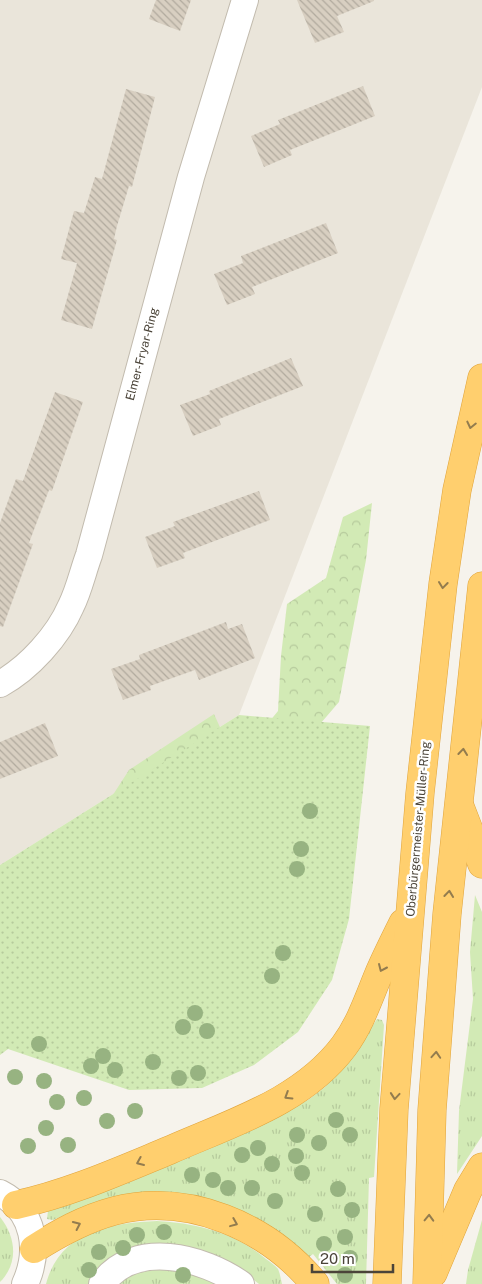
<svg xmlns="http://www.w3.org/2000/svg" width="482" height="1284" font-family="'Public Sans',sans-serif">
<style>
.residential{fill:#eae5da}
.grass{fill:url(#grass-tufts)}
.forest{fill:url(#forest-crowns)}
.park{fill:url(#park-dots)}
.building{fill:url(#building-back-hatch)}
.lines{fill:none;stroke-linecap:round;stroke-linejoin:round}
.minor-casing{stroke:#c2bbae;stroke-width:28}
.highway-casing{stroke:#e0a43c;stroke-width:29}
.minor{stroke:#fff;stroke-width:26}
.highway{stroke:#ffcf6e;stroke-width:28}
.tree{fill:#97b381}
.oneway{stroke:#937c4e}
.labels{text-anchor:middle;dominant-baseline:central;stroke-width:5;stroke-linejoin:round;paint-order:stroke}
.street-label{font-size:12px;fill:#4b4439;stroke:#fff}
</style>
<defs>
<pattern id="grass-tufts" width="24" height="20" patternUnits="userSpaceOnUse" patternTransform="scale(1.25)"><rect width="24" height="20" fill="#d2eab5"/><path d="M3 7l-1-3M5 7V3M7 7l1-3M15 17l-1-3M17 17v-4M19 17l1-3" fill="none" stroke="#b6ca9c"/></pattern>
<pattern id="forest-crowns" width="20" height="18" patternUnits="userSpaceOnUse" patternTransform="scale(1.25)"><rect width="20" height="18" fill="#d2eab5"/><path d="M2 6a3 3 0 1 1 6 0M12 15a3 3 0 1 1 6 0" fill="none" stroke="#b6ca9c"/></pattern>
<pattern id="park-dots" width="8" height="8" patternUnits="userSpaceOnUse" patternTransform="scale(1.25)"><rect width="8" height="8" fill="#d2eab5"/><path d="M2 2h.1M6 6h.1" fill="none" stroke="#b6ca9c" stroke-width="1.8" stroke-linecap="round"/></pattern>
<pattern id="building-back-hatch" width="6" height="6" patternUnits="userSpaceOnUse" patternTransform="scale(1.25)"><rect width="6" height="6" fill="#d8cfc1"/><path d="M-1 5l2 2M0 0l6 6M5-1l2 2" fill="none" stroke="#b1aa9e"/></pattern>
</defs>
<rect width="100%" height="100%" fill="#f6f3ec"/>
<polygon class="residential" points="0,0 482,0 482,87 239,715 0,865"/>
<g class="grass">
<polygon points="475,895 482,912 482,1136 457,1174 459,1111 473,999 470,952"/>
<polygon points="377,1019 382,1020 384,1025 374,1177 369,1178 366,1284 337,1284 313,1254 308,1258 268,1225 249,1215 80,1209 53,1220 47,1219 48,1211 125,1184 239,1136 308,1100 325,1087 352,1057"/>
<path d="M0,1217C16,1237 19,1263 0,1282Z"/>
<polygon points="482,1220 482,1284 466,1284 468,1270"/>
<path d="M157,1221C196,1223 236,1233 266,1259C270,1262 275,1265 278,1269C280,1273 281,1280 282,1284H259L237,1266L213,1254L135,1247L119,1253L107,1261L90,1284H46C60,1231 110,1223 157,1221Z"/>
<polygon points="171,1266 221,1284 116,1284 130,1273"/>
</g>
<polygon class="forest" points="372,503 366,560 339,702 302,745 96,821 129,770 214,714 228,745 252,743 278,711 281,656 287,604 326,578 343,517"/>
<polygon class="park" points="239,715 370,726 349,919 332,980 298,1032 254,1065 202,1088 129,1090 8,1049 0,1055 0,865"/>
<g class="building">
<polygon points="156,0 191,0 180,31 149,19"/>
<polygon points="297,0 374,0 374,1 337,16 344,32 315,43"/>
<polygon points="363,86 375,116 290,150 292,155 264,167 251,136 280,124 278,120"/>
<polygon points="126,89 155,97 132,187 129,186 117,226 114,239 117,240 92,329 61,320 77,263 61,259 74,211 84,213 95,177 102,179"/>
<polygon points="326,223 338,253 252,287 255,294 227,305 214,274 243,263 241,256"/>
<polygon points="291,358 303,386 219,419 221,425 193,436 180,405 210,394 209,391"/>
<polygon points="55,392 83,402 52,491 49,490 29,543 33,544 3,627 0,626 0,523 16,479 23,481"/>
<polygon points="259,491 270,520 183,553 185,558 157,568 145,537 175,526 173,522"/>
<polygon points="226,622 228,629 242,624 255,658 199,680 195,670 150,686 151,690 123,700 111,669 140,659 139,655"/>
<polygon points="45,723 58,756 0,779 0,742"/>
</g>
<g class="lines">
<g class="minor-casing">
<g id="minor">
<path d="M0,684C29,668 58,636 71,606C79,590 83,571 89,555L191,177L245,0"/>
<path d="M0,1193C35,1211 40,1251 25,1284"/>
<path d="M102,1284C134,1239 203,1257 241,1284"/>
</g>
</g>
<g class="highway-casing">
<g id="highway">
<polyline points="460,807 482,864"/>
<path d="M16,1205C70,1193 119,1171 170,1150C231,1123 302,1102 344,1046C361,1023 369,997 380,971C387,955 395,939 403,923"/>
<path d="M34,1249C59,1233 84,1219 114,1211C188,1192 267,1226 315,1284"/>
<polyline points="433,1273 468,1190 482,1167"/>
<polyline points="387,1284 394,1109 420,793 443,584 457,490 482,378"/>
<polyline points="427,1284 432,1110 447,914 482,586"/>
</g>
</g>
<use href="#minor" class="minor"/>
<use href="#highway" class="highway"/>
</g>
<g class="tree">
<circle cx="310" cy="811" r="8"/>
<circle cx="301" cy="849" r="8"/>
<circle cx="297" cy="869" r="8"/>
<circle cx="283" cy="953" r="8"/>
<circle cx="272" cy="976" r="8"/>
<circle cx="195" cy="1013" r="8"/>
<circle cx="183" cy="1027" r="8"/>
<circle cx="207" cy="1031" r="8"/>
<circle cx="39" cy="1044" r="8"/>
<circle cx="103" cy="1056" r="8"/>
<circle cx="153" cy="1062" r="8"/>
<circle cx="91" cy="1066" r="8"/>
<circle cx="115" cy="1070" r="8"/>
<circle cx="198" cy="1073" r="8"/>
<circle cx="15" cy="1077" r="8"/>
<circle cx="179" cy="1078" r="8"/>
<circle cx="44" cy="1081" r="8"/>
<circle cx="84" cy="1098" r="8"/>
<circle cx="57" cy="1102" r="8"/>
<circle cx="135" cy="1111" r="8"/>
<circle cx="336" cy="1120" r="8"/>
<circle cx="107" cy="1121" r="8"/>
<circle cx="46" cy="1128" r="8"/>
<circle cx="297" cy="1135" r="8"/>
<circle cx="350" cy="1135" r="8"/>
<circle cx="319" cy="1143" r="8"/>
<circle cx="68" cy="1145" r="8"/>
<circle cx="28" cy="1146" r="8"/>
<circle cx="258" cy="1148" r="8"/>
<circle cx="242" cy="1155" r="8"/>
<circle cx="296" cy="1156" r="8"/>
<circle cx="272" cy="1164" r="8"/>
<circle cx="302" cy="1173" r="8"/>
<circle cx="192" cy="1175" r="8"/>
<circle cx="213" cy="1180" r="8"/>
<circle cx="228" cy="1188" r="8"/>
<circle cx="252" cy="1188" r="8"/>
<circle cx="338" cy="1189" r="8"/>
<circle cx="275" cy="1201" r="8"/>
<circle cx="352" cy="1210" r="8"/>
<circle cx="315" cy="1214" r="8"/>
<circle cx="164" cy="1232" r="8"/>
<circle cx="137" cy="1235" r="8"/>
<circle cx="345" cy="1237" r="8"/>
<circle cx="324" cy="1244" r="8"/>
<circle cx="123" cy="1248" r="8"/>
<circle cx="99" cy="1252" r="8"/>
<circle cx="350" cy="1258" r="8"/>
<circle cx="89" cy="1270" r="8"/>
<circle cx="183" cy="1275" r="8"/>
<circle cx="345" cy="1275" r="8"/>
</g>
<defs><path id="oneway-chevron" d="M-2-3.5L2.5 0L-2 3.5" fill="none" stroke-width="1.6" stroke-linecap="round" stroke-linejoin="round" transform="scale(1.25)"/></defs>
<g class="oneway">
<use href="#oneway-chevron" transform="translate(471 425) rotate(103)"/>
<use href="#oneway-chevron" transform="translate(443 585) rotate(97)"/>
<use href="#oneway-chevron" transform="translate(463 752) rotate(-84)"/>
<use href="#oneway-chevron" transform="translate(449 894) rotate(-84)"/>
<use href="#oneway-chevron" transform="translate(382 968) rotate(114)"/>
<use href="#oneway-chevron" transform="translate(436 1055) rotate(-86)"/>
<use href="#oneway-chevron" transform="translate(288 1096) rotate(148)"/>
<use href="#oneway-chevron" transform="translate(395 1096) rotate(95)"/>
<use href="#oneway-chevron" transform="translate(140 1162) rotate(157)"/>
<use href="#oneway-chevron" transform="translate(429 1218) rotate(-88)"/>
<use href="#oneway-chevron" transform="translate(234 1223) rotate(22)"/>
<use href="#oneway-chevron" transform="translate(77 1225) rotate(-25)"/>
</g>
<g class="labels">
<g class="street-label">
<text transform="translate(142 354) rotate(-75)">Elmer-Fryar-Ring</text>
<text transform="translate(418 829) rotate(-85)">Oberbürgermeister-Müller-Ring</text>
</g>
</g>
<path d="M312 1264v8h81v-8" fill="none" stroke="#4b4439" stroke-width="2.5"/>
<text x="320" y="1264" font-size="15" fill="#4b4439" stroke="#ffffff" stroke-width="4" paint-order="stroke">20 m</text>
</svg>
